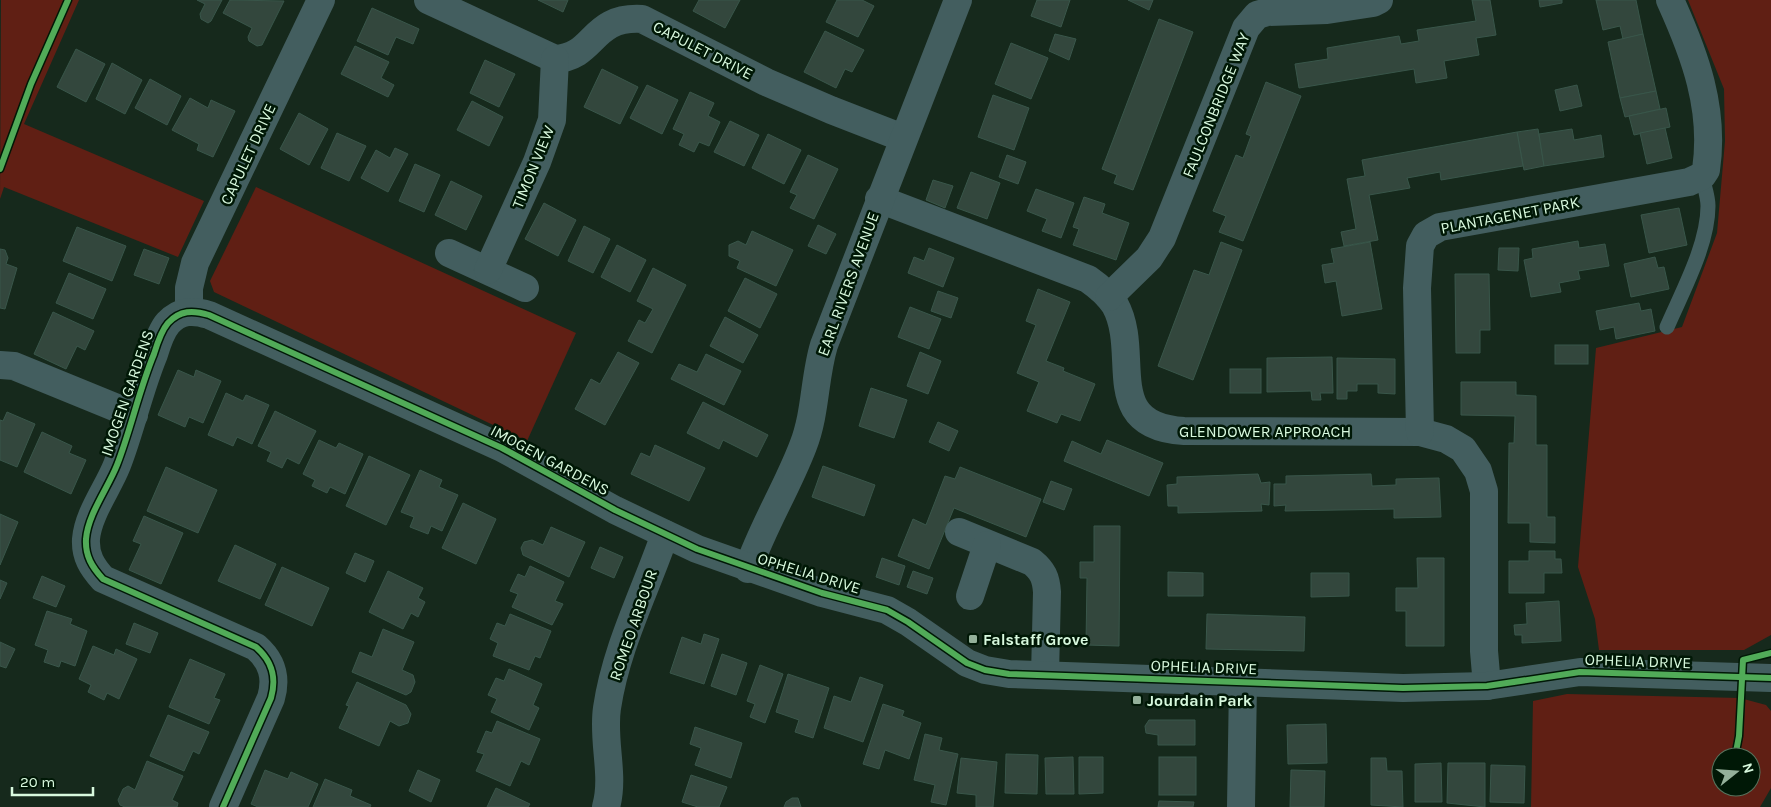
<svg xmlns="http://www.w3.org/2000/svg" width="1771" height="807" font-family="Karla,sans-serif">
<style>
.green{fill:#601f14;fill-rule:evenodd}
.building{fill:#33473d;stroke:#39564a}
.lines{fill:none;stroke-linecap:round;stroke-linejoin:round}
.lane{stroke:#435e5f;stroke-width:15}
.street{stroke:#435e5f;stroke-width:28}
.cycleway-casing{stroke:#001806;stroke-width:9}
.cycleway{stroke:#51ab58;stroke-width:6}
.poi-dot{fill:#94b09a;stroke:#001806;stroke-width:2}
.labels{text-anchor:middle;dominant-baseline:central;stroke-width:5;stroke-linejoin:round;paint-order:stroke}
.street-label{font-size:16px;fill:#d8f9de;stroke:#001806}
.poi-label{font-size:16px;font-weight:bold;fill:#d8f9de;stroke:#001806;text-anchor:start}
</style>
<rect width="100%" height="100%" fill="#16291c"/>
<g class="green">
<polygon points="1,0 79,0 24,124 204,201 178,257 4,187 0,199"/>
<polygon points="1688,0 1771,0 1771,635 1744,650 1599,650 1595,619 1578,567 1596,348 1682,327 1717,233 1725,141 1724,89"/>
<polygon points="256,187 576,333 527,441 214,292 210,281"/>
<path d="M1567,694L1740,698L1766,705L1771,711V788L1760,807H1531L1533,701ZM1721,757H1751V787H1721Z"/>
</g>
<g class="building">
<polygon points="197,0 222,0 211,21 208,23 201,19 200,14 205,4"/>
<polygon points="230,0 284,1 262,45 257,46 249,41 248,37 252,28 223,13"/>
<polygon points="538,0 568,0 563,12"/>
<polygon points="699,0 740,0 725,28 693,11"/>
<polygon points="837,0 862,0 874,6 858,37 826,22"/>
<polygon points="1037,0 1070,0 1061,27 1031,16"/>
<polygon points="1128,0 1153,0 1149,10"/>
<polygon points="1472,0 1490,0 1496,35 1476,38 1479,55 1444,61 1447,78 1416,83 1414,69 1299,88 1295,64 1328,59 1327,48 1399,36 1401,44 1419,41 1417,30 1476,21"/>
<polygon points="1539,0 1562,0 1562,3 1540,7"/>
<polygon points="1596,0 1636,0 1643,34 1623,39 1620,26 1603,30"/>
<polygon points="372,8 419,29 413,44 396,37 388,55 357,41"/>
<polygon points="1159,19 1193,32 1133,190 1114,183 1117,175 1102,169"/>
<polygon points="825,31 864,50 852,72 845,69 836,88 804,72"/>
<polygon points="1055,34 1076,39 1069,60 1049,51"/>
<polygon points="1643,34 1656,91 1620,98 1608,42"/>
<polygon points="1011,43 1048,58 1031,99 995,84"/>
<polygon points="355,46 389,62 381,78 394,85 388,97 341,74"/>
<polygon points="76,49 105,64 86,102 57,87"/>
<polygon points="485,60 515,74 499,107 470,93"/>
<polygon points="112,63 142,80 125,114 96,99"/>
<polygon points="602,69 638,87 620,124 584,107"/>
<polygon points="150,79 181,96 167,125 135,108"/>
<polygon points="1266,82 1301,96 1243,241 1219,232 1226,216 1213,211 1236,155 1243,158 1251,136 1246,134"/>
<polygon points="647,85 678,100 662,134 630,118"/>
<polygon points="1577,85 1582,106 1560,111 1555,90"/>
<polygon points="1656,91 1660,109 1625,117 1620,98"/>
<polygon points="690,92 714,103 708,116 720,122 709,146 699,142 694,152 679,145 684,134 673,129"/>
<polygon points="993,95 1029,108 1014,150 978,137"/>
<polygon points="190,98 208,108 211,100 235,111 213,157 197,150 199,144 172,130"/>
<polygon points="472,101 503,117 489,146 457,130"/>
<polygon points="1666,108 1670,127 1634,135 1629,116"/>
<polygon points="299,113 328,129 309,165 280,149"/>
<polygon points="730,121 759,135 744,166 714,152"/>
<polygon points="1665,128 1672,158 1647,164 1640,133"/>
<polygon points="1538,129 1544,166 1524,170 1517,132"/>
<polygon points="1572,129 1574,140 1601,135 1604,157 1544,166 1539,134"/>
<polygon points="1517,132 1523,166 1441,180 1440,172 1407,178 1410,188 1369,195 1378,240 1344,246 1341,232 1356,229 1347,179 1365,176 1362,160"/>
<polygon points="337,133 366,146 349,181 321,168"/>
<polygon points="768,134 801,150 784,184 752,168"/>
<polygon points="395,148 408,154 388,192 361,178 376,150 390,158"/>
<polygon points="808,155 838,169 814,219 790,208 797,195 790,192"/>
<polygon points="1007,155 1026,162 1018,184 999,177"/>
<polygon points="415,164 440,175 424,212 399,201"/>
<polygon points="971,172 1000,183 987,219 957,208"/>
<polygon points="933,180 953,186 945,208 926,200"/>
<polygon points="451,181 482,196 466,230 435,215"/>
<polygon points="1036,189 1074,203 1061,238 1042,231 1047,219 1027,211"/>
<polygon points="1084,197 1105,204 1102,213 1129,223 1116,260 1073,245 1079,229 1073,227"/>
<polygon points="544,203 576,220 558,256 525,239"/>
<polygon points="1679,208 1687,245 1649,253 1641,215"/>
<polygon points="818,225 836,234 826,254 808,246"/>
<polygon points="584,226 610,239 593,273 568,261"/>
<polygon points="77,227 126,246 112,281 63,261"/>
<polygon points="752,231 793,250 776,286 737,268 740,261 729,256 729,245 738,241 746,245"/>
<polygon points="1578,241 1579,248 1605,244 1609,266 1578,271 1580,279 1559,283 1561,292 1531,297 1524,260 1533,258 1532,249"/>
<polygon points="1221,242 1242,250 1193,380 1158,366 1194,270 1209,275"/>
<polygon points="1370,242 1382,309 1342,316 1336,281 1325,283 1322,265 1334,263 1331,249"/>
<polygon points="617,245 646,260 630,292 601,277"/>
<polygon points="929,248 954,258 943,287 908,273 914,257 924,261"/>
<polygon points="1499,248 1519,248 1518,271 1498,270"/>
<polygon points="0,249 5,250 8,258 6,264 17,268 5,309 0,308"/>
<polygon points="144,249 169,258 159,284 134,275"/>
<polygon points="1655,257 1658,268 1664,267 1669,289 1631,297 1624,264"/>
<polygon points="653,268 686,285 652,353 628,341 639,320 645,323 653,309 637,301"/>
<polygon points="69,273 106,289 93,319 56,303"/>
<polygon points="1455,274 1489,274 1490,330 1480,330 1480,353 1456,353"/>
<polygon points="745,278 777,294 760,328 728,311"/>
<polygon points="1038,289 1070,302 1046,361 1064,368 1063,371 1095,384 1080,421 1061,414 1057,423 1027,411 1039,382 1017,373 1036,325 1026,321"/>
<polygon points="938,291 958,298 951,318 931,311"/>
<polygon points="1639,303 1641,311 1651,309 1655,331 1616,339 1614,327 1600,330 1596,311"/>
<polygon points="910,307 941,319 929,349 898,337"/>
<polygon points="53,312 94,331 85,350 77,346 66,369 34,354"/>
<polygon points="725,317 758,335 743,363 710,346"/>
<rect x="1555" y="345" width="33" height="19"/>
<polygon points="618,352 639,363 605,425 575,409 591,379 600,384"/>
<polygon points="920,352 941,361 928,394 907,386"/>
<polygon points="706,354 741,371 724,405 671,379 679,364 697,372"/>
<polygon points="1332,357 1333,393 1320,393 1321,400 1312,400 1311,391 1267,392 1267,358"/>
<polygon points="1337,358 1395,359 1395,394 1378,393 1378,384 1357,384 1357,391 1347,391 1347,399 1337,399"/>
<rect x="1230" y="369" width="31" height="24"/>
<polygon points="178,370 194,377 196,370 221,381 203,423 189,417 185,427 158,415"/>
<polygon points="1461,382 1516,382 1516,395 1536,396 1536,445 1547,445 1547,517 1555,517 1555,543 1530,542 1530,523 1508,523 1509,443 1514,443 1515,416 1461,415"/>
<polygon points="871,388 907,400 894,438 859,426"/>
<polygon points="226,393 243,401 246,395 269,405 252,444 237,437 233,446 208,435"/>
<polygon points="703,402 768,435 757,457 723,440 719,449 687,433"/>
<polygon points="275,411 316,431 299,464 287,458 282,468 267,461 271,452 258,446"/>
<polygon points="7,412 35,424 17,467 0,460 0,420 3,421"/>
<polygon points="938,422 958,431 949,451 929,442"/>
<polygon points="42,432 72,446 69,453 86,460 71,494 24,472"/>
<polygon points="319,440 336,448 339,443 363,454 345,494 330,487 327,493 312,486 315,480 303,474"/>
<polygon points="1107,440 1163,463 1149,496 1064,461 1072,441 1101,454"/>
<polygon points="655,445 705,468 689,501 631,474 641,453 650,457"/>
<polygon points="369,456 410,475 386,525 346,506"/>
<polygon points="823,466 875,485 864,516 812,497"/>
<polygon points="166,467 217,490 198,533 147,511"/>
<polygon points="960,467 1041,499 1026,537 954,508 929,569 898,556 913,519 926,525 945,476 955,479"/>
<polygon points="420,470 442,480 439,487 458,495 442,531 431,526 428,534 410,527 414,517 401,512"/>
<polygon points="1258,474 1261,483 1270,482 1269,505 1261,504 1262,511 1178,513 1178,506 1168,506 1167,485 1177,484 1177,477"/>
<polygon points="1371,474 1372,486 1396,485 1396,479 1439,478 1441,517 1394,518 1394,509 1285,511 1286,505 1274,506 1274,484 1286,484 1286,476"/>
<polygon points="1051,481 1072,489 1064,510 1043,502"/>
<polygon points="463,503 496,519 476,564 442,548"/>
<polygon points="0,514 18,522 0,565"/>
<polygon points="144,516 183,533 161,584 129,570 141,544 133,541"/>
<polygon points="1094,526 1120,526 1119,646 1086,645 1087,578 1080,578 1080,562 1094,562"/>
<polygon points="551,527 585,542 569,577 523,555 521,548 524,542 532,540 543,545"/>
<polygon points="235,545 276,564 260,599 218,581"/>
<polygon points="600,547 623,557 614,578 591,568"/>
<polygon points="1529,551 1555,551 1555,559 1561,559 1562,573 1544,573 1544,593 1509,593 1509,561 1529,561"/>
<polygon points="355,553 374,561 365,582 346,573"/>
<polygon points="882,558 905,566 899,585 876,577"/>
<polygon points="1417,558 1444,558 1444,646 1406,646 1406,611 1396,611 1396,588 1418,588"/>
<polygon points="530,566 564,582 555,601 563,604 552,625 512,607 518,594 510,591 518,574 525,577"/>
<polygon points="282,567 329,588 312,626 265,605"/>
<polygon points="388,571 423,588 418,598 425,602 418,617 411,613 403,629 369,612"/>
<polygon points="913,571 933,578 927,594 907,587"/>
<polygon points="1168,572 1203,573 1203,596 1168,596"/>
<polygon points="1311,573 1349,573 1349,596 1311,597"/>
<polygon points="42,576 65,586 56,607 33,598"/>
<polygon points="0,580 7,583 0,599"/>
<polygon points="1559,601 1561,641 1522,643 1522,635 1515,635 1514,625 1527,624 1526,603"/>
<polygon points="47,611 72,619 70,624 87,631 75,666 61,661 59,667 44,662 48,650 35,645"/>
<polygon points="510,614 551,631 540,658 535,656 529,670 493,656 498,643 490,639 497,623 505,626"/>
<polygon points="1207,614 1305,617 1304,651 1206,649"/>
<polygon points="134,623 158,633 150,653 126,644"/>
<polygon points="383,629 414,642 402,670 413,675 415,682 411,692 406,695 352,672 360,652 372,657"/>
<polygon points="704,634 719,639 704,684 670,673 682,637 701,644"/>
<polygon points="0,642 15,649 6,668 0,666"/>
<polygon points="93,646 114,655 116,649 137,659 119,699 107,693 104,700 88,692 91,685 79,679"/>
<polygon points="722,654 747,663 736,695 711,686"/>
<polygon points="190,659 225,674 214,698 220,700 209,724 169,707"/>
<polygon points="760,665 783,674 765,723 750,717 755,704 747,701"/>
<polygon points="509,669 542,684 533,705 539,708 529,730 491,712 497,699 488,695 496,678 504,681"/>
<polygon points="788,674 829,688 813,738 795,732 799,720 776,712"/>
<polygon points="860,677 883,685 863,742 824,728 834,696 851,702"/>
<polygon points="357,682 406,705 411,714 408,723 399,726 390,721 379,746 339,728 349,706 346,705"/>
<polygon points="883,704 904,711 902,716 921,723 909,759 885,750 879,769 863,764"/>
<polygon points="168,715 209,732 199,754 193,751 184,771 150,756"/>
<polygon points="1149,720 1195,720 1195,745 1158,745 1158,735 1146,733 1145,726"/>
<polygon points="497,721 540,739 529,765 521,761 510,786 476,771 484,754 477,752 486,731 492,733"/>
<polygon points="1326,724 1327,763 1288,764 1287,725"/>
<polygon points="695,727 742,743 731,778 695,765 701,748 690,744"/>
<polygon points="925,734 942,738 939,750 958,754 946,805 931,802 935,785 914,780"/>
<polygon points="1006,754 1038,755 1037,794 1005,793"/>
<polygon points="1073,757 1074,794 1046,794 1045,758"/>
<polygon points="1079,757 1103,757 1103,793 1079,794"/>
<rect x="1159" y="757" width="37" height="38"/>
<polygon points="961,758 997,762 993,807 976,807 976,795 957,793"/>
<polygon points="1371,758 1386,758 1387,771 1402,771 1403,807 1371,805"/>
<polygon points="147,761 183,776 172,800 178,803 177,807 125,807 120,805 118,800 123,789 128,786 135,790"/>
<polygon points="1441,763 1442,802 1415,802 1415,764"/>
<polygon points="1448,763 1485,763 1485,807 1447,803"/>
<polygon points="1491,765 1525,766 1524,803 1490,802"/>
<polygon points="265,770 288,779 291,772 318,784 308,807 258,807 251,804"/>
<polygon points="418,770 440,780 431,802 409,791"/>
<polygon points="1291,770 1325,771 1324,807 1290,807"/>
<polygon points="691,775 727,787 719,807 698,807 682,802"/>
<polygon points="325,779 352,790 350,796 371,805 370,807 313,807"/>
<polygon points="496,788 530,804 528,807 487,807"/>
<polygon points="792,798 798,798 801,807 784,807 786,802"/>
<polygon points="1159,801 1194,802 1193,807 1158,807"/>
</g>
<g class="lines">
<path class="lane" d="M1667,327C1682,292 1708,245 1708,206C1708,196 1704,186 1702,176"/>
<g class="street">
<path d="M428,0L555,59C596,57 590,16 642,19L766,82L831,110L903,138"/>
<path d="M879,199L1088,279C1098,286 1108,294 1115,305C1142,354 1099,426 1184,431L1420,432L1446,439L1463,449L1478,471L1484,491V651L1487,686"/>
<polyline points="449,253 525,288"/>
<polyline points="488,270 537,162 552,120 555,59"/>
<polyline points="1109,297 1149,258 1162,238 1246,28 1257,15 1267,12 1327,10 1373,3 1379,0"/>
<polyline points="189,311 189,288 195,263 321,0"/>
<polyline points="0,365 14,366 134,415"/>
<path d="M1420,432L1417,288L1420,246L1426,235L1440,227L1689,182L1702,176L1706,170C1715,109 1695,55 1670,0"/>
<path d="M959,532L1032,562C1043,571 1046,578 1047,592L1045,675"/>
<path d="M748,569C763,526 787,488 803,446C816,413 814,378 824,345L958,0"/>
<polyline points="970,596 987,545"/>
<path d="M223,807L271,698C277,677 272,661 256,647L103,579C92,567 85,556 86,539C88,514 108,488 117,465C131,429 139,390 154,354C157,344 161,331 168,323C180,310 193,310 209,315L502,448L615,510L697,549L822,593L887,610L908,622L967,663L985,670L1009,674L1403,688L1487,686L1580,672L1771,678"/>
<path d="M606,807C615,775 602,741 607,708C616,647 645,592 665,534"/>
<polyline points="1241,807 1243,683"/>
</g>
<g class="cycleway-casing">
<g id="cycleway">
<polyline points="0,169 31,84 68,0"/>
<polyline points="1735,757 1739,736 1743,660 1771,653"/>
<path d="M223,807L271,698C277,677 272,661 256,647L103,579C92,567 85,556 86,539C88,514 108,488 117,465C131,429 139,390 154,354C157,344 161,331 168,323C180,310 193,310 209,315L502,448L615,510L697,549L822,593L887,610L908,622L967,663L985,670L1009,674L1403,688L1487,686L1580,672L1771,678"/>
</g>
</g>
<use href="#cycleway" class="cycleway"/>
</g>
<g class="poi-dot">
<rect x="968" y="634" width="10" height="10" rx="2.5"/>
<rect x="1132" y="695" width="10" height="10" rx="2.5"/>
</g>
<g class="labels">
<g class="street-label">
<text transform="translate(703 50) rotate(27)">CAPULET DRIVE</text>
<text transform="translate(1216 105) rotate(-68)">FAULCONBRIDGE WAY</text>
<text transform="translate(248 154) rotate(-65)">CAPULET DRIVE</text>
<text transform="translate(533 167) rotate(-68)">TIMON VIEW</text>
<text transform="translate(1510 215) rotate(-11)">PLANTAGENET PARK</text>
<text transform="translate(848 284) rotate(-70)">EARL RIVERS AVENUE</text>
<text transform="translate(127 393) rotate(-71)">IMOGEN GARDENS</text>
<text x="1265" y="431">GLENDOWER APPROACH</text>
<text transform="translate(550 460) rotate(28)">IMOGEN GARDENS</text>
<text transform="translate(809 573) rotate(17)">OPHELIA DRIVE</text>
<text transform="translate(633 625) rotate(-71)">ROMEO ARBOUR</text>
<text transform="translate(1638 661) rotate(2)">OPHELIA DRIVE</text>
<text transform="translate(1204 667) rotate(2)">OPHELIA DRIVE</text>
</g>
<g class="poi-label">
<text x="983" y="639">Falstaff Grove</text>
<text x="1147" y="700">Jourdain Park</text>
</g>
</g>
<g transform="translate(1736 772) rotate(73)"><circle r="24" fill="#001806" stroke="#56725c"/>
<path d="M0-4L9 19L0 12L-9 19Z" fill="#94b09a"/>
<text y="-8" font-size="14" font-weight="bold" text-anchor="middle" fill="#d8f9de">N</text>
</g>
<path d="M12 787v8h81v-8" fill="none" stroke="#d8f9de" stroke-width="2.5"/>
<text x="20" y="787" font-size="15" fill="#d8f9de" stroke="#001806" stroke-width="4" paint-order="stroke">20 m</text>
</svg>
